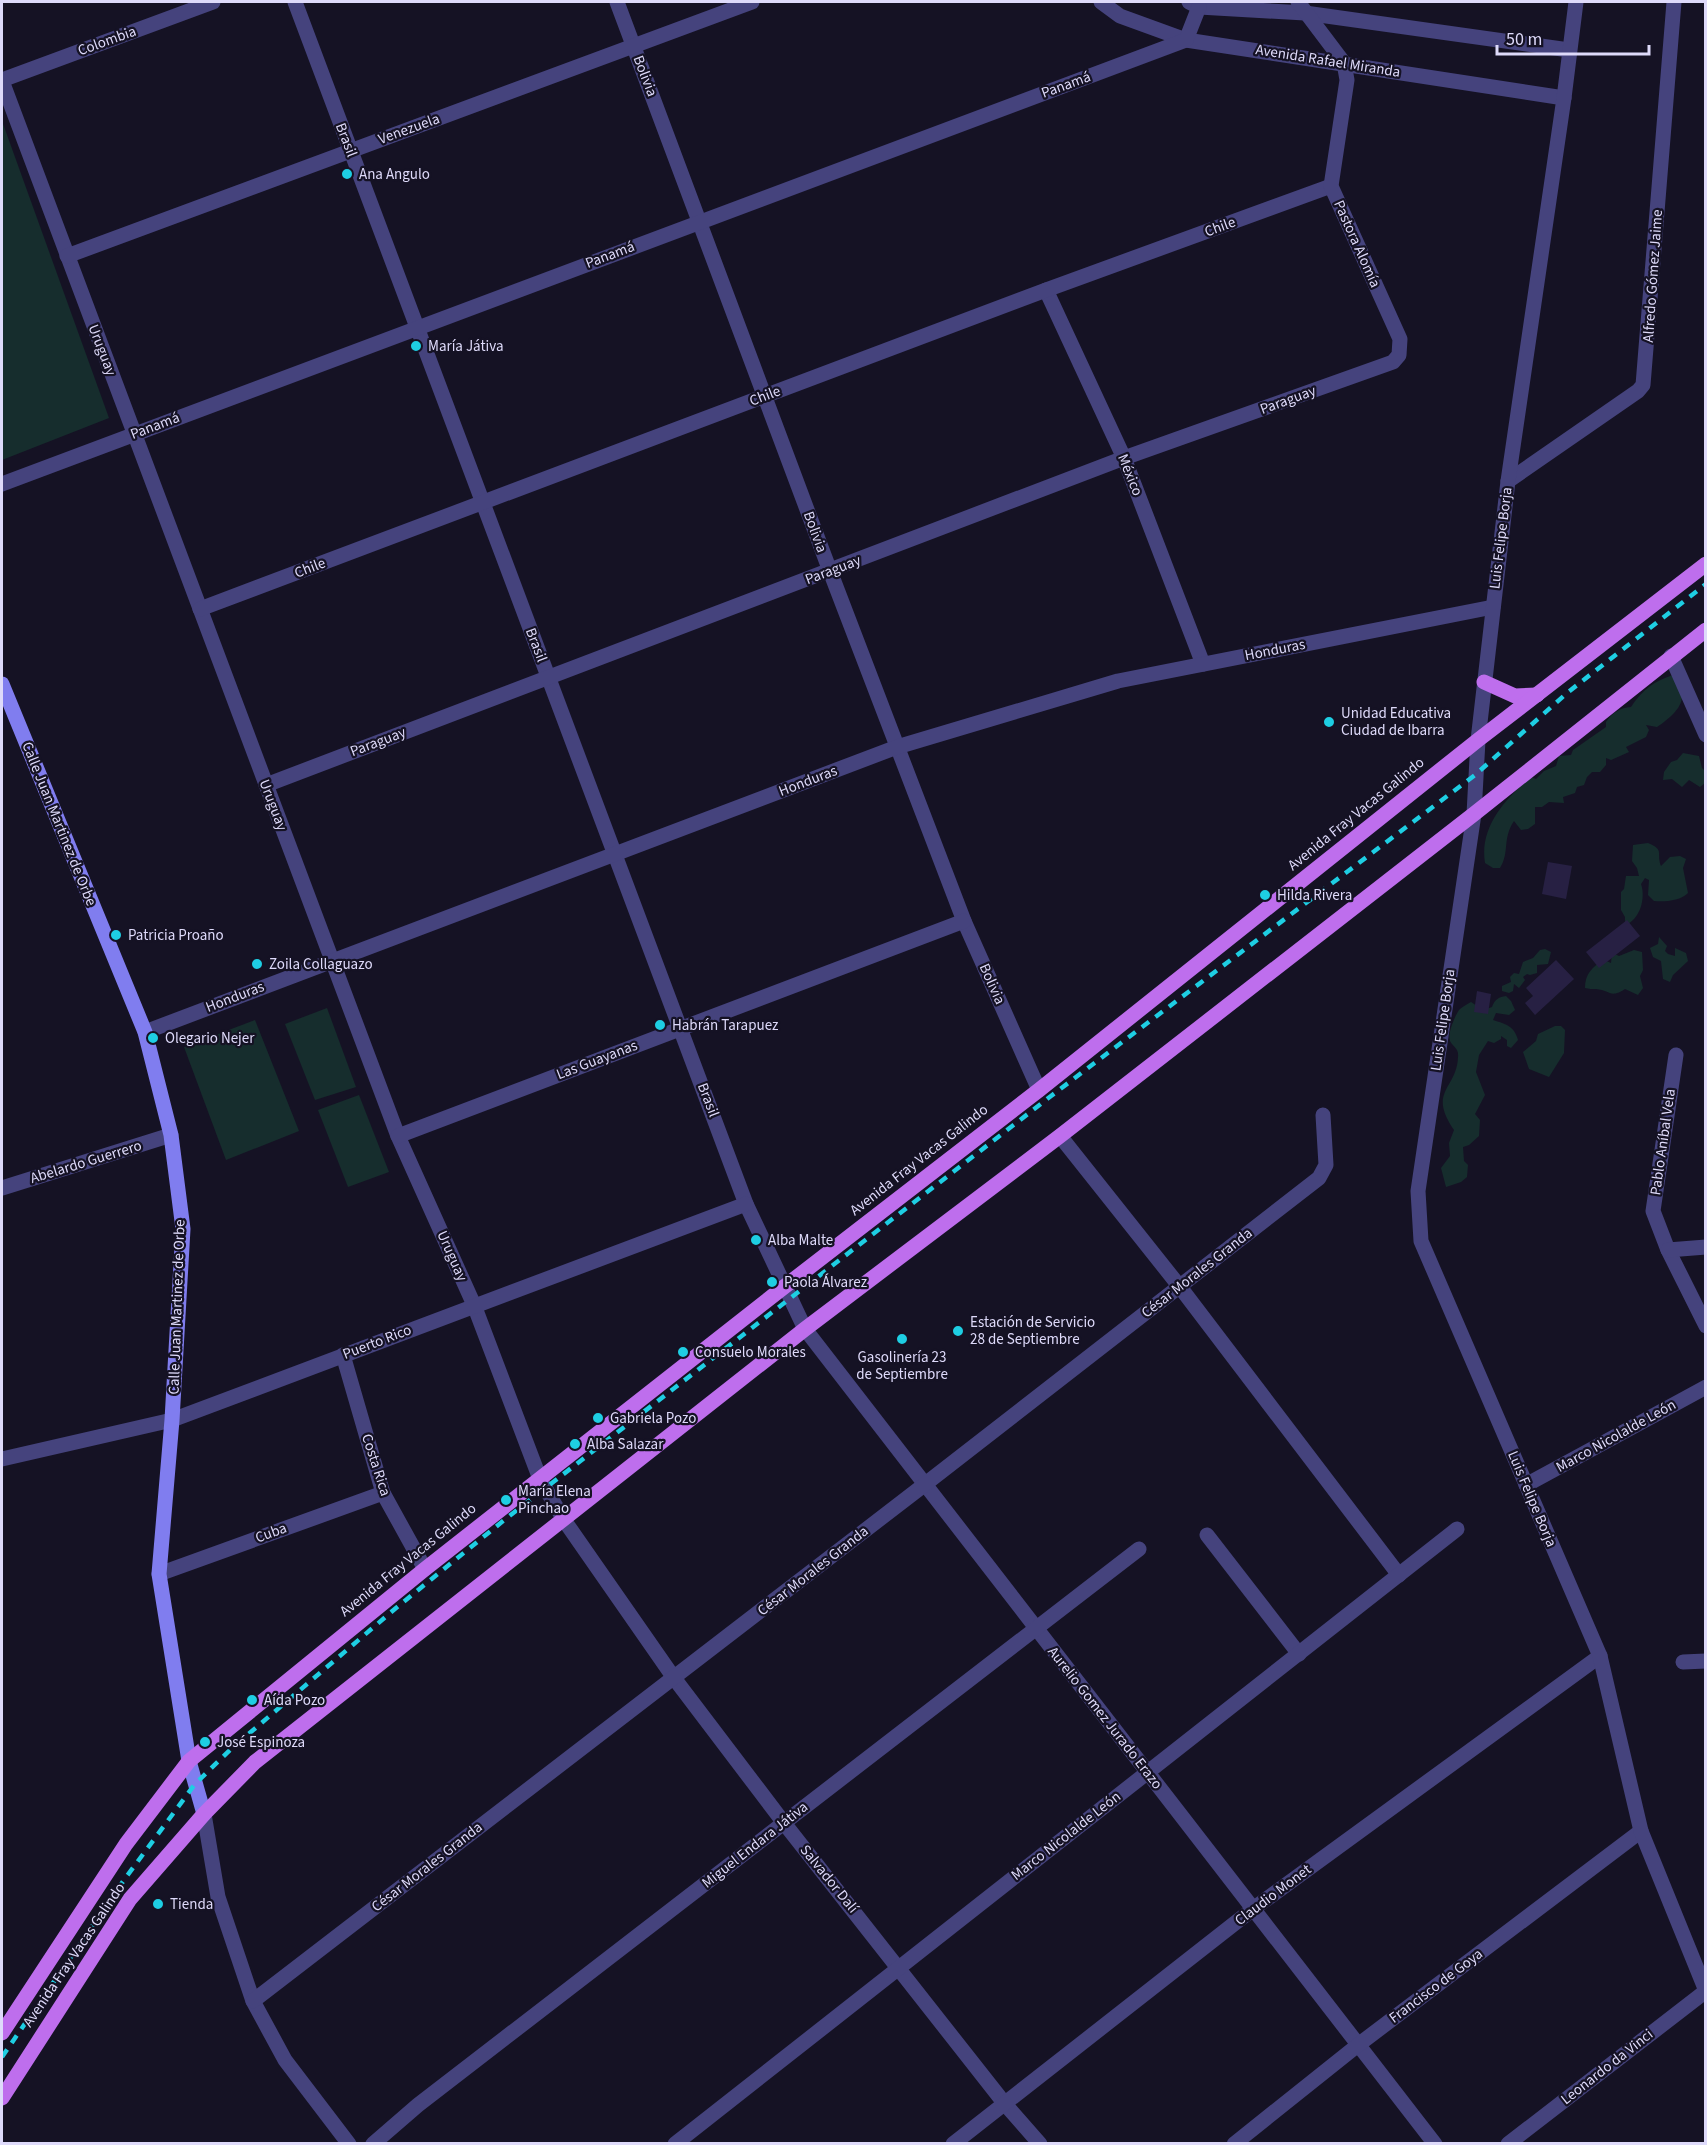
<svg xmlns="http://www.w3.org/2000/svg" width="1707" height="2145" font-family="'Source Sans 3',sans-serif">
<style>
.green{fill:#162d2d}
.building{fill:#272043}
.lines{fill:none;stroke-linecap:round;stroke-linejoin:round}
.street{stroke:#45437d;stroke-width:15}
.secondary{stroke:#807def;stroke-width:15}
.primary{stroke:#be6eed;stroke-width:15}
.rail{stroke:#1ecee3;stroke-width:4.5;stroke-dasharray:9 8;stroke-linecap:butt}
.poi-dot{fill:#1ecee3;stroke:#151224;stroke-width:2}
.labels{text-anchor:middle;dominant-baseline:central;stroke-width:4.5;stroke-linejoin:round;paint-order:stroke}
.street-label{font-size:15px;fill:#dedafa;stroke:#151224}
.poi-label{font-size:15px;fill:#dedafa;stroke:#151224;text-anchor:start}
</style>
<rect width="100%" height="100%" fill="#151224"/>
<g class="green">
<polygon points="2,121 109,418 2,460"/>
<path d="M1673,675C1676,680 1681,687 1682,693C1684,708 1667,720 1657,727L1646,725L1649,730L1646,737L1626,747L1629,752L1611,760L1606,758V765L1600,772H1592L1587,777L1584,785L1577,787L1575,793L1563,797L1564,803L1549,802L1542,807H1535V824L1528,829L1521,830L1514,821C1502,839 1510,852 1500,868H1493L1485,863C1479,827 1506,798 1531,777L1536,779L1544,771L1556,766L1559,756L1571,755L1573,750L1606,727V722C1613,712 1620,708 1631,707C1642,690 1654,681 1673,675Z"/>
<polygon points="1683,753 1699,756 1702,768 1706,772 1705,783 1700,787 1689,780 1682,787 1672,779 1663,780 1664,772 1671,762 1677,760"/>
<path d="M1648,843C1665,850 1656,853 1661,866L1670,857L1680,856L1686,859L1683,868L1688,893C1680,901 1665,902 1654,901L1648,895L1649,880L1645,878L1641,884C1646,898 1640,920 1625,925V917L1621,910V892L1624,889L1626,876H1639L1637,868L1632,861L1633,845Z"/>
<polygon points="1659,937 1667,946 1665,951 1668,954 1675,956 1675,948 1686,953 1688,961 1673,975 1670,982 1663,979 1661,961 1653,957 1650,948 1658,944"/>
<polygon points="1545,949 1551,952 1548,964 1537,965 1537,973 1530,975 1527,974 1523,977 1525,980 1519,988 1514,984 1513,991 1509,993 1502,991 1502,986 1511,982 1510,977 1514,973 1519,974 1523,962 1533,958 1540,950"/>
<path d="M1634,950L1642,952L1643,970L1640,976L1643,988L1638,995L1625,989C1610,999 1610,990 1596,989C1592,989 1589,989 1585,988C1585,974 1592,967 1604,960L1611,963L1612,953L1619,956Z"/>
<path d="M1506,996L1511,1001L1515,1010L1509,1015L1496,1013L1493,1020C1505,1024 1514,1025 1518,1040L1511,1048L1507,1046V1040L1501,1036V1039L1494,1043L1488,1041L1479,1055L1476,1072L1485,1095L1475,1114L1480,1120L1479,1136L1469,1145L1463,1147L1464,1161L1468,1165L1467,1177L1461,1182L1446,1187L1441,1168L1450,1156L1449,1143L1454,1130C1427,1091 1457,1089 1458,1057C1459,1048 1453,1047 1450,1041C1447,1034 1455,1016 1459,1010C1462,1007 1467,1004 1471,1002L1483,1010L1492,1007C1495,999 1499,997 1506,996Z"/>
<polygon points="327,1008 356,1087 315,1100 285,1024"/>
<polygon points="255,1020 299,1131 226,1160 184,1047"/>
<polygon points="1555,1026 1561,1026 1565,1030 1564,1053 1549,1077 1529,1069 1523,1052 1536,1041 1538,1034"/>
<polygon points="359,1095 389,1172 348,1187 318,1110"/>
</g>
<g class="building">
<polygon points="1548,862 1572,866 1566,899 1542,894"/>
<polygon points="1627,920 1640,936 1599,968 1586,952"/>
<polygon points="1556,960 1574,979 1535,1015 1525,1003 1533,996 1526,988"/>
<polygon points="1477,991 1491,994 1488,1014 1474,1012"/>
</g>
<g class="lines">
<g class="street">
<polyline points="295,2 746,1204 805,1329 1435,2144"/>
<polyline points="617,2 830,571 964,921 1039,1090"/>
<polyline points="1101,2 1120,16 1186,40 1564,98"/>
<polyline points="1189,2 1199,7 1305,13 1569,50"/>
<polyline points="2,80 213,2"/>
<polyline points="2,81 398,1136 474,1305 540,1479 564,1520 674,1678 784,1823 1005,2104 1040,2144"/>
<polyline points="67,256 752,2"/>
<polyline points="1046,290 1124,458 1203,664"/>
<polyline points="1508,481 1638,391 1643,385 1674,2"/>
<polyline points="2,484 1186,40 1199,7"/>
<polyline points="200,609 1046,290 1331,186"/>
<polyline points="1671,656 1706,735"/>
<polyline points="266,785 1124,458 1393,362 1399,355 1400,339 1331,186 1347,80 1344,63 1298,2"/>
<polyline points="145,1032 897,747 1118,681 1493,607"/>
<polyline points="1676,1055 1653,1211 1668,1250 1706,1326"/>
<polyline points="398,1136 964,921"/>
<polyline points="1060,1136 1180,1287 1399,1575"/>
<polyline points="2,1188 171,1135"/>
<polyline points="1668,1250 1706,1247"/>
<polyline points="343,1355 383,1493 425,1569"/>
<polyline points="2,1459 172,1420 746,1204"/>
<polyline points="1526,1485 1706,1387"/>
<polyline points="1207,1535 1299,1654"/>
<polyline points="159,1574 383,1493"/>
<polyline points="1683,1662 1706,1661"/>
<polyline points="204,1814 218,1897 253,2001 285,2060 349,2144"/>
<polyline points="253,2001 924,1485 1319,1178 1326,1165 1323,1115"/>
<polyline points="373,2144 418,2105 1139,1549"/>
<polyline points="675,2144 1457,1529"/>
<polyline points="953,2144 1253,1909 1600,1656"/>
<polyline points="1234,2144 1358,2045 1641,1831"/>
<polyline points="1508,2144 1706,1991 1641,1831 1600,1656 1421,1241 1418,1191 1474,814 1478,740 1508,481 1564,98 1576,2"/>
</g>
<polyline class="secondary" points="2,684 145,1032 171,1135 183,1229 172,1420 159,1574 189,1761 204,1814"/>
<g class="primary">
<polyline points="1484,682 1515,696 1537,695"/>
<polyline points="2,2033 126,1844 189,1761 425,1569 784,1287 1039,1090 1478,740 1706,564"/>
<polyline points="2,2098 130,1899 204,1814 255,1762 805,1329 1060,1136 1474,814 1706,630"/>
</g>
<polyline class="rail" points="2,2057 124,1880 195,1784 231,1749 396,1608 503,1521 1051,1096 1475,775 1567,693 1706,584"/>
</g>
<g class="poi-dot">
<circle cx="347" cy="174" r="6"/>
<circle cx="416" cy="346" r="6"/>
<circle cx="1329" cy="722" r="6"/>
<circle cx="1265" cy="895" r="6"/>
<circle cx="116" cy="935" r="6"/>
<circle cx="257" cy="964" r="6"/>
<circle cx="660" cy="1025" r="6"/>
<circle cx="153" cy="1038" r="6"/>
<circle cx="756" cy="1240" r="6"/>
<circle cx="772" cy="1282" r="6"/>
<circle cx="958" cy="1331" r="6"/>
<circle cx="902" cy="1339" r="6"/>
<circle cx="683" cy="1352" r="6"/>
<circle cx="598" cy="1418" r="6"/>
<circle cx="575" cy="1444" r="6"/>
<circle cx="506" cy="1500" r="6"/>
<circle cx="252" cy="1700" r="6"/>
<circle cx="205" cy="1742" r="6"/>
<circle cx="158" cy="1904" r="6"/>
</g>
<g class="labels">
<g class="street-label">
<text transform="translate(107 41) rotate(-20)">Colombia</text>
<text transform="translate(1328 61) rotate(9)">Avenida Rafael Miranda</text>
<text transform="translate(645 76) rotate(69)">Bolivia</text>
<text transform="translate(1066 85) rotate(-20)">Panamá</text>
<text transform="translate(409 129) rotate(-20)">Venezuela</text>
<text transform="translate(346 140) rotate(69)">Brasil</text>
<text transform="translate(1220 227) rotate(-20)">Chile</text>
<text transform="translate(1357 244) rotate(66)">Pastora Alomía</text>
<text transform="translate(610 255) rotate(-21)">Panamá</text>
<text transform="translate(1653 276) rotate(-86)">Alfredo Gómez Jaime</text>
<text transform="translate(102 350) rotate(69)">Uruguay</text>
<text transform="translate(765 396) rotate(-21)">Chile</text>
<text transform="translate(1288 400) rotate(-20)">Paraguay</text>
<text transform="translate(155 426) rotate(-21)">Panamá</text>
<text transform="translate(1130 475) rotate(68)">México</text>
<text transform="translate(815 532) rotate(70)">Bolivia</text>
<text transform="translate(1501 538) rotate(-83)">Luis Felipe Borja</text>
<text transform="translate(310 568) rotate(-21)">Chile</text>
<text transform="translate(833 570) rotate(-21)">Paraguay</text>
<text transform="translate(536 645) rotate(69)">Brasil</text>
<text transform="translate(1275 650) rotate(-11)">Honduras</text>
<text transform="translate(378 742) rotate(-21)">Paraguay</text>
<text transform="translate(808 781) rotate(-21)">Honduras</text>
<text transform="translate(273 805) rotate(69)">Uruguay</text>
<text transform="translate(1356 814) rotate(-39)">Avenida Fray Vacas Galindo</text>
<text transform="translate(59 824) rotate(68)">Calle Juan Martinez de Orbe</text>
<text transform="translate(992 984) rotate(66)">Bolivia</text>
<text transform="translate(235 997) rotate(-21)">Honduras</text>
<text transform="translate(1443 1020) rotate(-82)">Luis Felipe Borja</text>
<text transform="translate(597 1060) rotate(-21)">Las Guayanas</text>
<text transform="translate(708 1100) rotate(69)">Brasil</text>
<text transform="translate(1663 1142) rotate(-82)">Pablo Aníbal Vela</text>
<text transform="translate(919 1160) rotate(-38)">Avenida Fray Vacas Galindo</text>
<text transform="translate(86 1162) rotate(-17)">Abelardo Guerrero</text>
<text transform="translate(452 1256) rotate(66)">Uruguay</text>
<text transform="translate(1197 1273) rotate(-38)">César Morales Granda</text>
<text transform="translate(177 1307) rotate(-88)">Calle Juan Martinez de Orbe</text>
<text transform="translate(377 1342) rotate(-21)">Puerto Rico</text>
<text transform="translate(1616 1436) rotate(-29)">Marco Nicolalde León</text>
<text transform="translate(376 1465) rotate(72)">Costa Rica</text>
<text transform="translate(1532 1499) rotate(67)">Luis Felipe Borja</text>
<text transform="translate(271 1533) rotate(-20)">Cuba</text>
<text transform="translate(408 1560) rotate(-39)">Avenida Fray Vacas Galindo</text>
<text transform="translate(813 1571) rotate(-38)">César Morales Granda</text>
<text transform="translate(1105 1718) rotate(52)">Aurelio Gomez Jurado Erazo</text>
<text transform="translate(1066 1836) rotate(-38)">Marco Nicolalde León</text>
<text transform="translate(755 1845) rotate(-38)">Miguel Endara Játiva</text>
<text transform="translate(427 1867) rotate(-38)">César Morales Granda</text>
<text transform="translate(829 1879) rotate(51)">Salvador Dalí</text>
<text transform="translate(1273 1895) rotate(-37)">Claudio Monet</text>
<text transform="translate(74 1955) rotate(-56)">Avenida Fray Vacas Galindo</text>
<text transform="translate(1436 1986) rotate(-37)">Francisco de Goya</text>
<text transform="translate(1607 2067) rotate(-38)">Leonardo da Vinci</text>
</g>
<g class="poi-label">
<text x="359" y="174">Ana Angulo</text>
<text x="428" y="346">María Játiva</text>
<text x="1341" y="713">Unidad Educativa<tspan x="1341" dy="17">Ciudad de Ibarra</tspan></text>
<text x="1277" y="895">Hilda Rivera</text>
<text x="128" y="935">Patricia Proaño</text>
<text x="269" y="964">Zoila Collaguazo</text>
<text x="672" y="1025">Habrán Tarapuez</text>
<text x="165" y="1038">Olegario Nejer</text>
<text x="768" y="1240">Alba Malte</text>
<text x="784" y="1282">Paola Álvarez</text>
<text x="970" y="1322">Estación de Servicio<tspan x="970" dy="17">28 de Septiembre</tspan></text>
<text x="695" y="1352">Consuelo Morales</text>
<text x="902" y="1357" text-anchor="middle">Gasolinería 23<tspan x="902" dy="17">de Septiembre</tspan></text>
<text x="610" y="1418">Gabriela Pozo</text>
<text x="587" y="1444">Alba Salazar</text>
<text x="518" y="1491">María Elena<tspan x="518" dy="17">Pinchao</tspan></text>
<text x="264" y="1700">Aída Pozo</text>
<text x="217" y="1742">José Espinoza</text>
<text x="170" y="1904">Tienda</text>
</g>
</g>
<rect width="1707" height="2145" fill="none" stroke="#dedafa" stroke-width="6"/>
<path d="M1497 45v9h152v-9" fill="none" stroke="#dedafa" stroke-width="3"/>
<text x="1506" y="45" font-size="18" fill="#dedafa" stroke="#151224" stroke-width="4.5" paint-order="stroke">50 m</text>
</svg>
